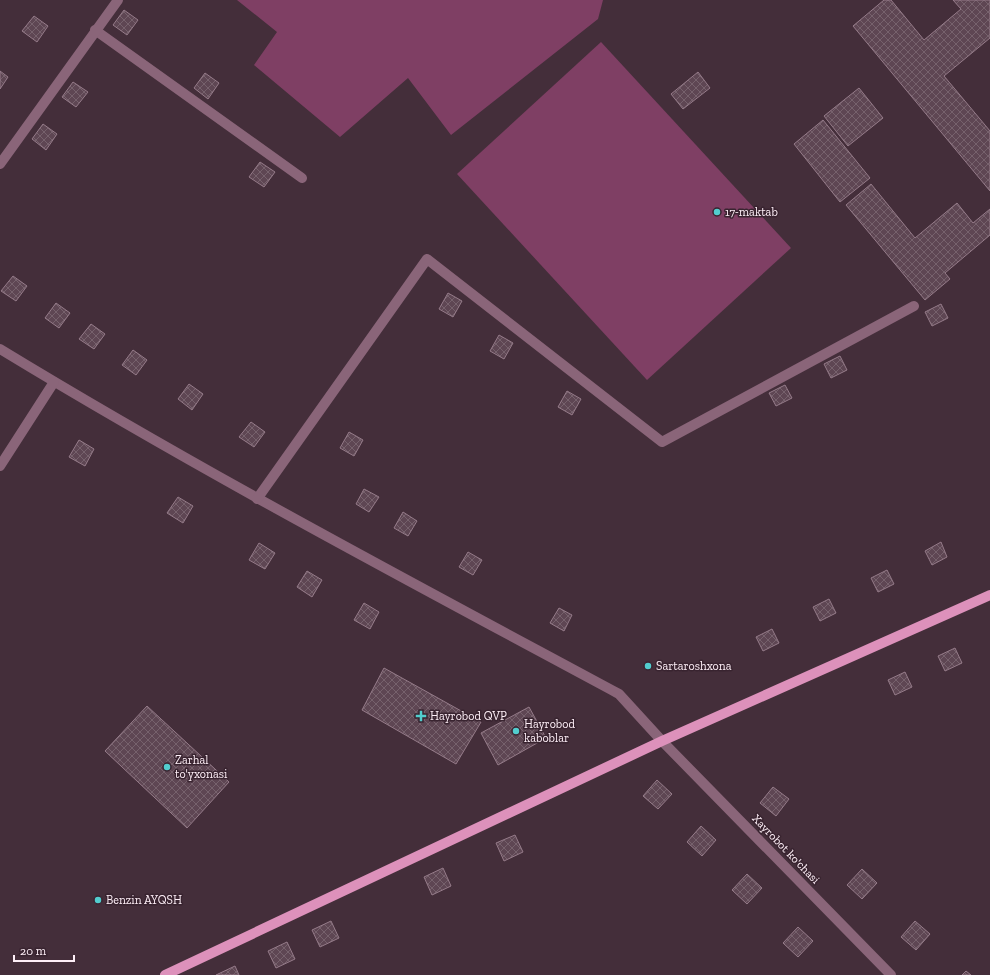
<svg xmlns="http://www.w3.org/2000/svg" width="990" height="975" font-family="'Zilla Slab',serif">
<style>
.grass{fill:#7f3f64}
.building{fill:url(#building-cross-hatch);stroke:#957b89}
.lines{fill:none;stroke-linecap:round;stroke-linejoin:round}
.street{stroke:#8a6579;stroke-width:10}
.primary{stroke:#dd91bb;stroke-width:10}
.poi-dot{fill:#52cdce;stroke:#392430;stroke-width:1.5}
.labels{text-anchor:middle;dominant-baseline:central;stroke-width:3;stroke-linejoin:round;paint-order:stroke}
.poi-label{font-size:12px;fill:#feeff7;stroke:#392430;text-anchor:start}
.street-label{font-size:12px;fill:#feeff7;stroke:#392430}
</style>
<defs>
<pattern id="building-cross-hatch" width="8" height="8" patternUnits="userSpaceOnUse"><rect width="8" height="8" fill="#5e4653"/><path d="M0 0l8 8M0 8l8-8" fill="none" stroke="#76616c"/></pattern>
</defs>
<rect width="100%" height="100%" fill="#442e3a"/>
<g class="grass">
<polygon points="237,0 603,0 598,19 451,135 408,78 340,137 254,65 277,32"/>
<polygon points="601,42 791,248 647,380 457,174"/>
</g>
<g class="building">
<polygon points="884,0 891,0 924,40 961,9 953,0 990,0 990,38 944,76 990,131 990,191 853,26"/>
<polygon points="124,10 138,20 127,35 113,25"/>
<polygon points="34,16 48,26 37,42 22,31"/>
<polygon points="0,71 8,77 0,89"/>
<polygon points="698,72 710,88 683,109 671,94"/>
<polygon points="205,73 219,83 208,99 194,88"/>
<polygon points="73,82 88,92 76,107 62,97"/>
<polygon points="859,88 883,118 848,146 824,116"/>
<polygon points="823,120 870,178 840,202 794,144"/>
<polygon points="43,124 57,134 46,150 32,139"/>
<polygon points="260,162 275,172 264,187 249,177"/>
<polygon points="871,184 915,238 957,203 973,223 990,209 990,235 945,273 950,279 925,300 846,205"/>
<polygon points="13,276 27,286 16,301 1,291"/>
<polygon points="448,293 462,301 453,317 439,309"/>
<polygon points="56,303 70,313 59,328 45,318"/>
<polygon points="941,304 948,318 932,326 925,312"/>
<polygon points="91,324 105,334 94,349 79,339"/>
<polygon points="499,335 513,343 504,359 490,351"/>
<polygon points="133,350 147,360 136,375 122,365"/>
<polygon points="840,356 847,370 831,378 824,364"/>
<polygon points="189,384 203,394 192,410 178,399"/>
<polygon points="785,385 792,398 776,406 769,393"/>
<polygon points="567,391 581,399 572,415 558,407"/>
<polygon points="251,422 265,432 254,447 239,437"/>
<polygon points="349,432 363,440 354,456 340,448"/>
<polygon points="79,440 94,449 85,466 69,457"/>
<polygon points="364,489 379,497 369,512 356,504"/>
<polygon points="178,497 193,506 183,523 167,513"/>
<polygon points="403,512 417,521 408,536 394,528"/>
<polygon points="941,542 947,557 932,565 925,551"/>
<polygon points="259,543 275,553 265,569 249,560"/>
<polygon points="468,552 482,560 473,575 459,567"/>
<polygon points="887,570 894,584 878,592 871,578"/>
<polygon points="307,571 322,580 312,597 297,587"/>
<polygon points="829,599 836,613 820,621 813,607"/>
<polygon points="364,603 379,612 370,629 354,620"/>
<polygon points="559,608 572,615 564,631 550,623"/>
<polygon points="772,629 779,643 763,651 756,637"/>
<polygon points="955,648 962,663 945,671 938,656"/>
<polygon points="384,668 481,722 456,764 362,710"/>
<polygon points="905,672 912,687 895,695 888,680"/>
<polygon points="147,706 229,782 187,828 105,751"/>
<polygon points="529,707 546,738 498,765 481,733"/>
<polygon points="657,780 672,794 658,809 643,796"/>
<polygon points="773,787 789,799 776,816 760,803"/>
<polygon points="701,826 716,840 702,856 687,842"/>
<polygon points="515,835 523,852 504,861 496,843"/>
<polygon points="443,868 451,886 432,895 424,877"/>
<polygon points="862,869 877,883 862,899 847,885"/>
<polygon points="747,874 762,888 747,904 732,890"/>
<polygon points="331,921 339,938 320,947 312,930"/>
<polygon points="915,921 930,934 916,950 901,937"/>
<polygon points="798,927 813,941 798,957 783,943"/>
<polygon points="287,942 295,959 276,968 268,951"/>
<polygon points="235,966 239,975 216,975"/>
<polygon points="966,971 971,975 962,975"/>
</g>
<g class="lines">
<g class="street">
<polyline points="95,30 302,178"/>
<polyline points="0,164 118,0"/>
<path d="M0,349C202,472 411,582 619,694L662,741L891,975"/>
<polyline points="0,466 54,382"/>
<polyline points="257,499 427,259 662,442 914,306"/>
</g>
<polyline class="primary" points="165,975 662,741 990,595"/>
</g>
<g class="poi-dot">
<circle cx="717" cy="212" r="4"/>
<circle cx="648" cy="666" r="4"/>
<path d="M419 710h4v4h4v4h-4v4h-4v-4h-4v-4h4z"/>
<circle cx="516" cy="731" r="4"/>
<circle cx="167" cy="767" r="4"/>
<circle cx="98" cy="900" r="4"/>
</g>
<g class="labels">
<g class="poi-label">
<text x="725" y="212">17-maktab</text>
<text x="656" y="666">Sartaroshxona</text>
<text x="430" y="716">Hayrobod QVP</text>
<text x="524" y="724">Hayrobod<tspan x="524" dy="14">kaboblar</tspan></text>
<text x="175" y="760">Zarhal<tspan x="175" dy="14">to'yxonasi</tspan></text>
<text x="106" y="900">Benzin AYQSH</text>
</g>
<g class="street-label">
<text transform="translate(786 849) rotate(46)">Xayrobot ko'chasi</text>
</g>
</g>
<path d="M14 955v6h60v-6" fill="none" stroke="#feeff7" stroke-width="2"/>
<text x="20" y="955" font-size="12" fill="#feeff7" stroke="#392430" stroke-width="3" paint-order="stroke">20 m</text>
</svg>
